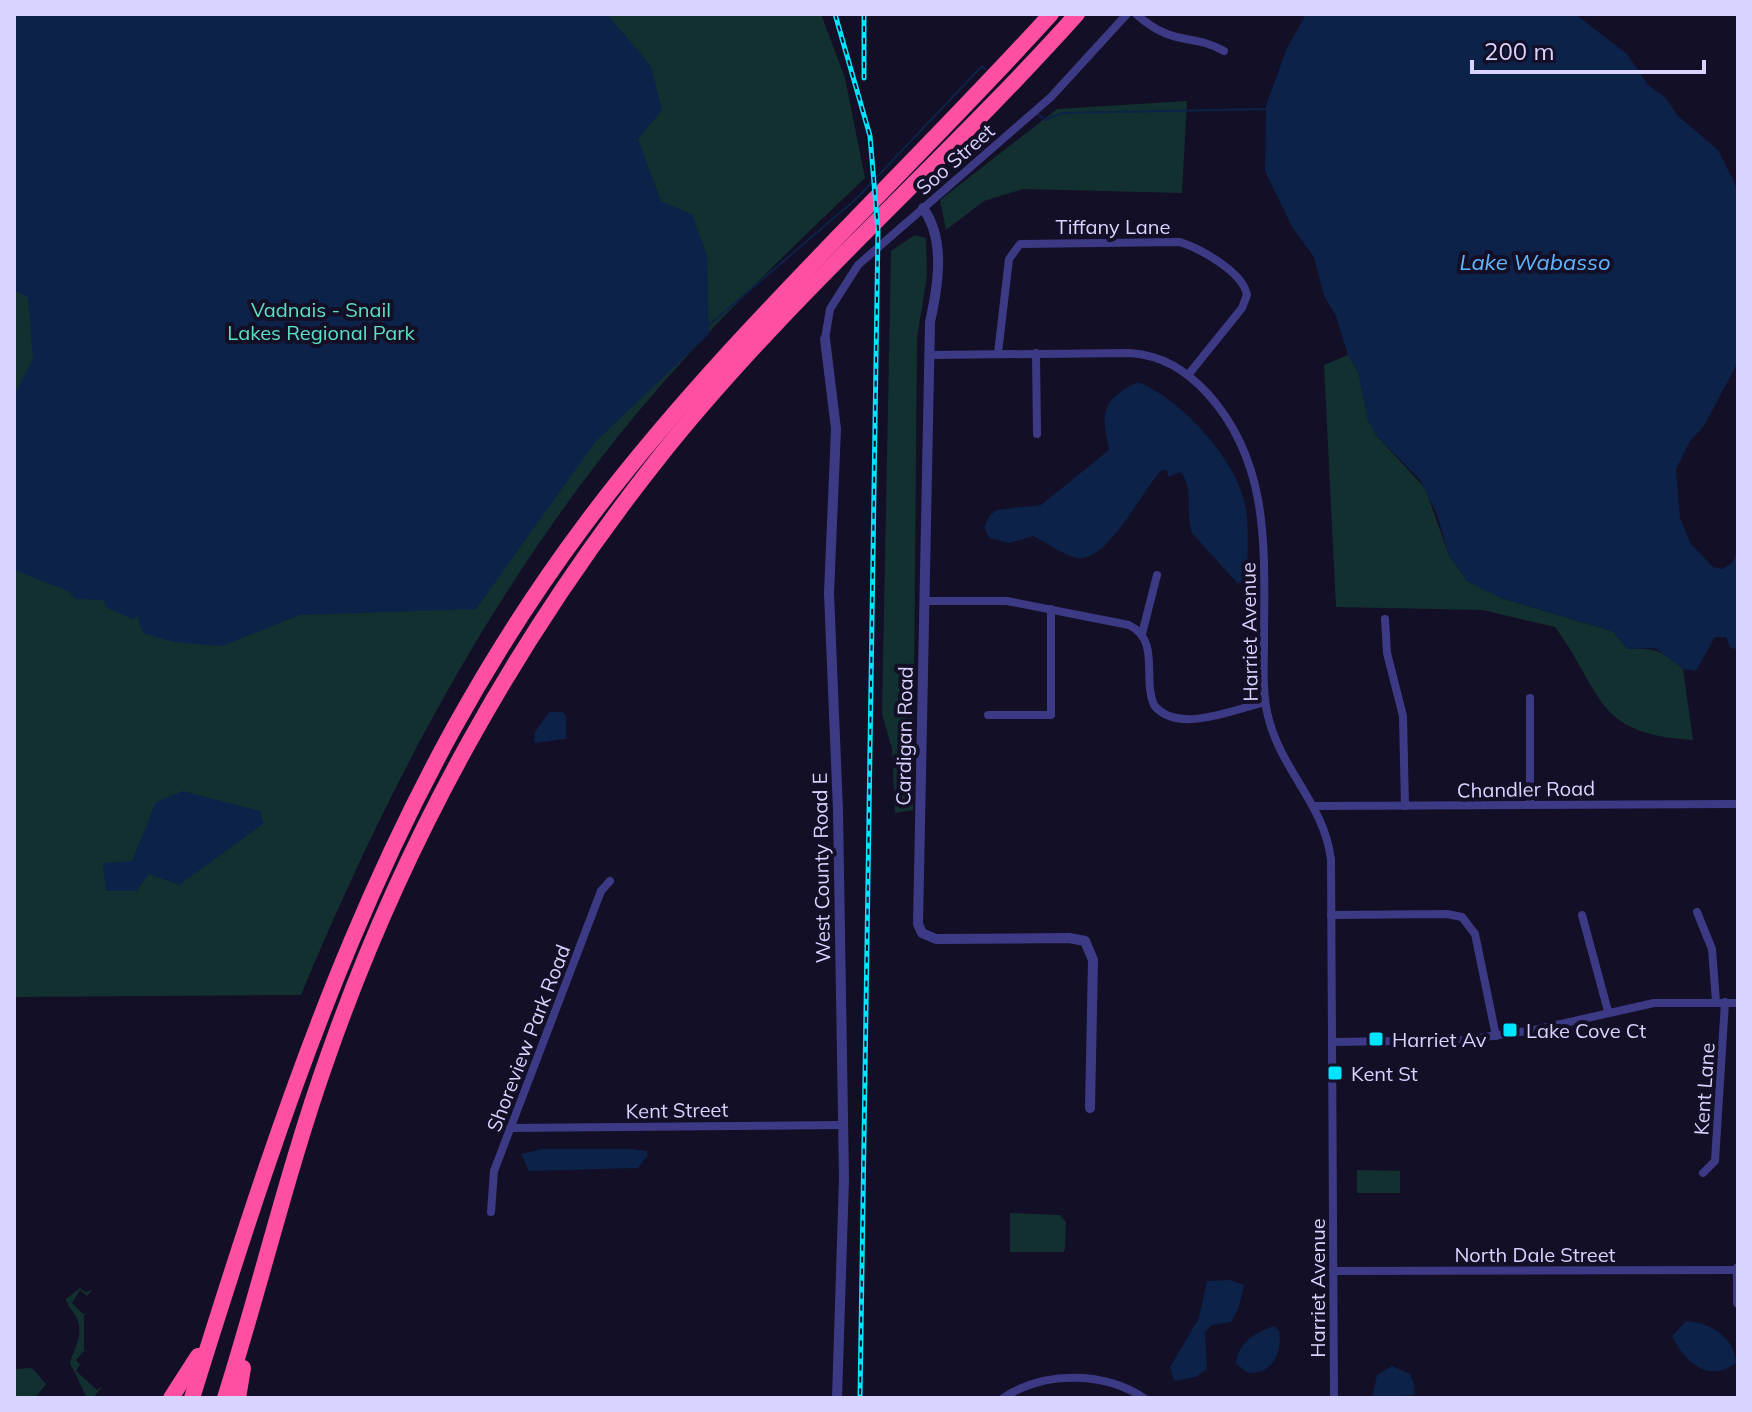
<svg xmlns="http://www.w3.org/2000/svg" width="1752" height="1412" font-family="Mulish,sans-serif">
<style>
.green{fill:#12302f}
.water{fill:#0c2248}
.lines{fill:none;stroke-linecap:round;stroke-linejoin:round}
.stream{stroke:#0c2248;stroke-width:2}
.minor{stroke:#3d3a85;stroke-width:8}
.tertiary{stroke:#3d3a85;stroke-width:10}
.motorway{stroke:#ff4fa3;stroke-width:16}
.rail-casing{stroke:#00e5ff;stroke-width:5}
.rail{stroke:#130f26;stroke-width:2;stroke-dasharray:6;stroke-linecap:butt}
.poi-dot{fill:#00e5ff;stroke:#130f26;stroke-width:3}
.labels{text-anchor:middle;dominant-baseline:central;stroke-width:8;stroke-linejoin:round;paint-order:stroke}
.street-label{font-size:20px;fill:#d9d4ff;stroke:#130f26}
.park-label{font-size:20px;fill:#5fe0c0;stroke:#130f26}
.poi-label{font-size:20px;fill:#d9d4ff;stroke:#130f26;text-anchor:start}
.water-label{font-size:22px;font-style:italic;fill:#62b6ff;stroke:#130f26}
</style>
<rect width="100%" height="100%" fill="#130f26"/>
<g class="green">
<path d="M14,14H821L845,78L865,178C786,253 708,328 638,412C493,586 388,786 301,995L14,997Z"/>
<polygon points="1187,101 1182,193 1023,189 984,201 946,230 940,200 1057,109"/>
<polygon points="915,235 926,238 927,276 917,338 913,810 895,813 892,749 882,714 891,251"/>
<path d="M1348,355L1358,372L1376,435L1425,488L1449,555L1467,581L1501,598L1612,631L1628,649C1656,648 1661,650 1683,669L1693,740C1593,734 1604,694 1555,627L1482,610L1336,607L1324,365Z"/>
<polygon points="1357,1170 1400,1171 1400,1193 1357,1193"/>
<polygon points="1010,1213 1060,1215 1066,1222 1065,1249 1063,1252 1010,1252"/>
<path d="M80,1288L85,1292L92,1290L87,1296L80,1290L72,1303L83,1314L90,1312L84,1315V1350L91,1352L84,1351L76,1360L80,1365L76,1371L97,1390L103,1386L93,1398H87L70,1363C74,1348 85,1334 76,1317C72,1309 68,1308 66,1299Z"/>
<polygon points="32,1368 46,1384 35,1398 14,1398 14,1369"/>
</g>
<g class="water">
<polygon points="14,14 607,14 651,66 662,110 638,139 661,201 692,214 707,256 709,334 595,442 476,609 300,615 222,646 173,642 143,633 137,616 132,619 106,607 104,600 75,599 70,592 14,570 14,395 33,359 28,297 14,290"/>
<polygon points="1306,14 1575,14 1627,54 1648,85 1666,98 1677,115 1718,150 1735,184 1738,201 1738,362 1704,426 1690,441 1676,469 1680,518 1691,544 1713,567 1722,569 1732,563 1738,551 1738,650 1730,647 1726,637 1715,637 1696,671 1683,669 1655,648 1628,649 1612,631 1501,598 1467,581 1449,555 1437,514 1420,480 1376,435 1368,421 1358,372 1348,355 1336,316 1324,296 1314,257 1292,227 1265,171 1266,105 1287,48"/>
<path d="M1138,382C1181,399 1239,461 1246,509C1249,531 1247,555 1248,577L1238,584L1192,533C1184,510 1195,492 1181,472L1168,477L1167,470L1161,471C1142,490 1108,563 1077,558C1063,555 1046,542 1033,536L1009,543L989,538L984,527L990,515L997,510L1041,505L1109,450C1102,413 1099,401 1138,382Z"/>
<polygon points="549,712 563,712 566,716 566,739 534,743 535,732"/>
<polygon points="183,791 260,811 263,824 179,885 149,874 136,891 106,891 103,863 132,861 156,802"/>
<polygon points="542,1149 632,1149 646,1151 648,1155 638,1168 529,1171 521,1154"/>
<polygon points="1230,1280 1244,1285 1239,1307 1231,1322 1212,1325 1205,1332 1207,1369 1196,1377 1174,1381 1170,1367 1199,1318 1207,1281"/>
<path d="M1686,1321C1710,1323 1734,1336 1736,1363C1708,1384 1685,1362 1672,1336Z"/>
<path d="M1274,1326L1279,1331C1283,1353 1271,1377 1246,1372L1236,1363C1239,1341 1255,1333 1274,1326Z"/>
<polygon points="1392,1366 1410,1374 1415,1386 1414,1395 1372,1398 1377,1375"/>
</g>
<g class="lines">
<g class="stream">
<polyline points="1038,114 1045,120 1062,113 1268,109"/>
<polyline points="709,325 856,199 982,66 985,69"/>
</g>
<g class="minor">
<path d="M1136,14C1174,48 1190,32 1224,51"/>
<polyline points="825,339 830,309 858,265 1051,97 1127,14"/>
<path d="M998,353L1009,259L1020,244L1180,242C1201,249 1243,272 1247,295L1242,308L1188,375"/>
<polyline points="1036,353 1037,434"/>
<path d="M930,355L1129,353C1162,355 1186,370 1208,394C1272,465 1264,554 1264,643C1264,667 1262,692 1268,716C1280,769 1325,805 1331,860L1334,1398"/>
<path d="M925,601H1007L1129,625C1161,641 1142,678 1154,705C1177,735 1235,709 1265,702"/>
<polyline points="1385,619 1387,653 1403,716 1405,806"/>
<polyline points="1142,634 1157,575"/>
<polyline points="1530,698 1530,805"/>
<polyline points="988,715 1051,715 1051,609"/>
<polyline points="1314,806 1738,804"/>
<polyline points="1697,912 1712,949 1716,1002"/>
<polyline points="1331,915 1447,914 1462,917 1475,934 1496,1036"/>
<polyline points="1582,915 1608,1011"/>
<polyline points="1332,1042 1464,1040 1534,1030 1654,1003 1738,1003"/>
<polyline points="510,1128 844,1125"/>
<polyline points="1703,1173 1715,1161 1725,1002"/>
<polyline points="491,1212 494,1171 601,891 610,881"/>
<polyline points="1333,1271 1738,1270"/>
<path d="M1003,1398C1044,1371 1103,1371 1144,1398"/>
</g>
<g class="tertiary">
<path d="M923,208C946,240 938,286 930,322L918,924L922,933L936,939L1069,938L1085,941L1093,960L1090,1108"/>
<polyline points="825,339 836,429 829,593 838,810 844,1179 837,1398"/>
<polyline points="1738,1268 1738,1303"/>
</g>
<g class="motorway">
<polyline points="171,1398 198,1356"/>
<path d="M192,1398C290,1084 386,790 586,523C724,339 897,184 1051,14"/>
<path d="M225,1398C261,1284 288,1168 328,1056C404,839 518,635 661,455C787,297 942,165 1077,14"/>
<polyline points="238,1398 243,1368"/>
</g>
<g class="rail-casing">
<g id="rail">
<polyline points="835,14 870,136 878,230 860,1398"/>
<polyline points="864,14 864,78"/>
</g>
</g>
<use href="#rail" class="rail"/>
</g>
<g class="poi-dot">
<rect x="1502" y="1022" width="16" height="16" rx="4"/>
<rect x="1368" y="1031" width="16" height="16" rx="4"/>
<rect x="1327" y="1065" width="16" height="16" rx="4"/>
</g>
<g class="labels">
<g class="street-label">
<text transform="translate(955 159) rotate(-41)">Soo Street</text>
<text x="1113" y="226">Tiffany Lane</text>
<text transform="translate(1249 632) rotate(-91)">Harriet Avenue</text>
<text transform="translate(904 736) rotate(-89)">Cardigan Road</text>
<text transform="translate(1526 789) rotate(-1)">Chandler Road</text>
<text transform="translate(821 868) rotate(-91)">West County Road E</text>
<text transform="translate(528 1038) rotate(-69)">Shoreview Park Road</text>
<text transform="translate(1704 1089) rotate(-86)">Kent Lane</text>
<text transform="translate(677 1110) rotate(-1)">Kent Street</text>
<text x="1535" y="1254">North Dale Street</text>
<text transform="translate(1317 1288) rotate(-90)">Harriet Avenue</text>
</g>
<g class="park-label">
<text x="321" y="309">Vadnais - Snail<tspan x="321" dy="23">Lakes Regional Park</tspan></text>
</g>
<g class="poi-label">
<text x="1526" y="1030">Lake Cove Ct</text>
<text x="1392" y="1039">Harriet Av</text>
<text x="1351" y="1073">Kent St</text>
</g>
<g class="water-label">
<text x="1535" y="262">Lake Wabasso</text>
</g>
</g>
<rect width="1752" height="1412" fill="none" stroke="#d9d4ff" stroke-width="32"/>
<path d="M1472 60v12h232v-12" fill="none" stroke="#d9d4ff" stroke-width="4"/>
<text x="1484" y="60" font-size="24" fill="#d9d4ff" stroke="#130f26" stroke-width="6" paint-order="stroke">200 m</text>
</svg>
